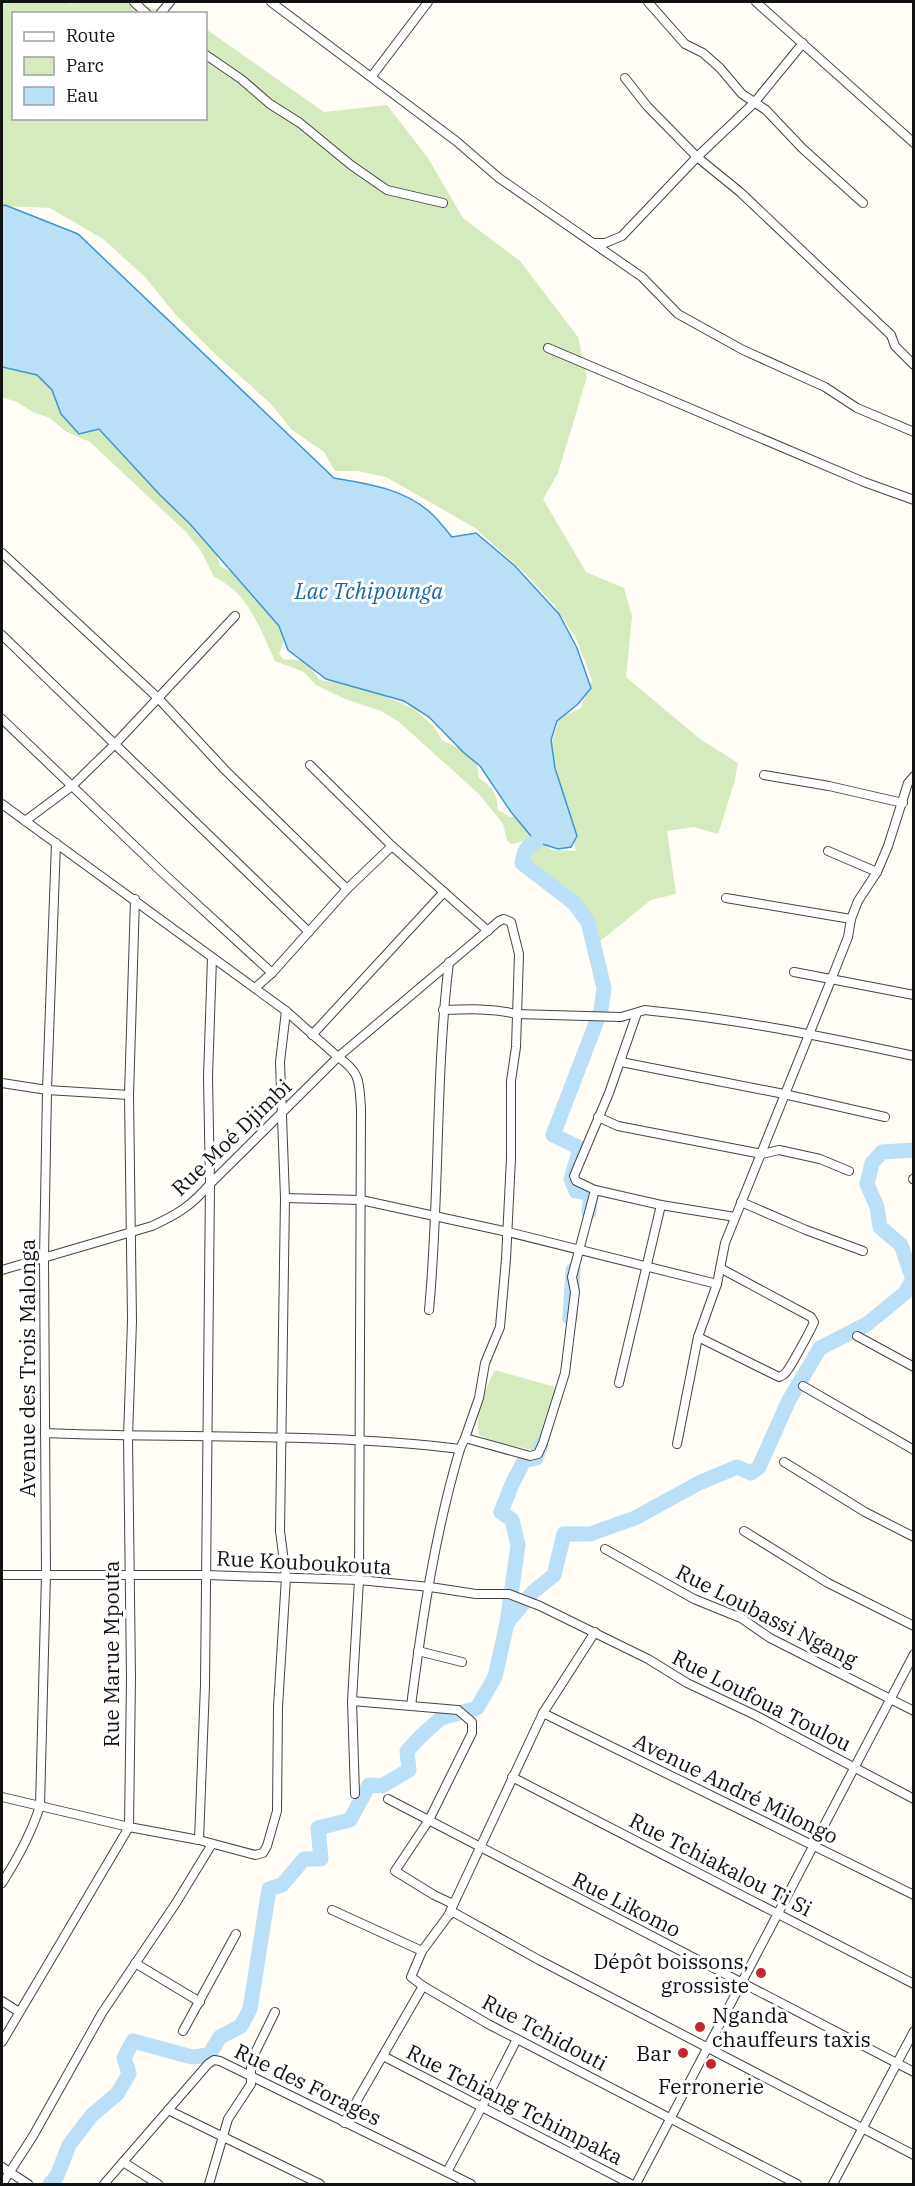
<svg xmlns="http://www.w3.org/2000/svg" width="915" height="2186" font-family="'IBM Plex Serif',serif">
<style>
.green{fill:#d5ebbd}
.water{fill:#b9e0f7;stroke:#3f96cf;stroke-width:1.5}
.lines{fill:none;stroke-linecap:round;stroke-linejoin:round}
.river{stroke:#b9e0f7;stroke-width:15}
.street-casing{stroke:#444;stroke-width:10}
.street{stroke:#fff;stroke-width:8}
.poi-dot{fill:#c4262e;stroke:#fff;stroke-width:2}
.labels{text-anchor:middle;dominant-baseline:central;stroke-width:6;stroke-linejoin:round;paint-order:stroke}
.street-label{font-size:21px;fill:#111;stroke:#fff}
.poi-label{font-size:21px;fill:#111;stroke:#fff;text-anchor:end}
.water-label{font-size:22px;font-style:italic;fill:#1768a6;stroke:#fff}
</style>
<rect width="100%" height="100%" fill="#fffdf5"/>
<g class="green">
<path d="M2,2H68L71,4L78,2H128L172,13L14,14V118H206V29L324,112L387,105L428,158L463,218L520,261L578,337L587,377L558,473L543,499L586,572L624,588L632,616L626,677L700,739L738,763L734,783L718,834L694,827L667,831L676,894L651,900L599,942L553,888L531,868L524,841L511,844L507,840L503,824L479,794L399,722L381,711L345,699L316,685L304,672L275,661C260,629 248,592 214,577L201,551L186,532L90,442L65,431L50,418L33,412L17,402L2,397V362L35,371L101,424L211,542L221,567L243,577L282,632L284,640L279,654L284,660C304,657 309,665 320,680L343,683L371,690L414,709L433,726L442,740L466,752L477,764L479,778C493,788 497,792 498,810L510,817H530L536,834L531,838L553,850L576,851L551,745L560,717L580,709L592,680L576,638L554,605L525,573L475,528L386,477L358,471H335L324,452L292,430L270,403L213,352L176,315L144,276L103,239L50,208L2,206Z"/>
<path d="M495,1370L555,1387L541,1442L534,1450L497,1443L479,1435C474,1415 485,1389 495,1370Z"/>
</g>
<path class="water" d="M5,205L78,234L334,478C369,484 406,489 433,515C440,522 446,530 452,537L476,533L515,566L559,614L577,648L591,688L578,704L557,721L551,740L555,768L577,836L571,847L558,849L536,842L511,812L480,766L463,752L429,717L404,701L326,679L288,650L279,626L190,524L160,495L99,429L79,434L61,414L52,390L37,375L2,367V206Z"/>
<g class="lines">
<g class="river">
<path d="M536,842C526,846 524,852 522,863L574,903L588,922L604,988L601,1010L553,1135L580,1148L571,1179L576,1191L591,1194L589,1212"/>
<polyline points="570,1318 573,1270"/>
<polyline points="507,1623 533,1592 554,1575 564,1534 590,1534 635,1518 699,1483 737,1467 751,1473 759,1467 789,1400 820,1348 867,1324 905,1293 913,1279 901,1245 880,1227 877,1207 867,1184 872,1163 882,1152 914,1150"/>
<polyline points="50,2184 57,2176 69,2145 92,2115 117,2094 129,2074 124,2058 133,2041 192,2057 209,2055 220,2037 241,2026 250,2009 269,1889 282,1885 304,1859 321,1859 318,1828 350,1820 369,1785 382,1786 409,1770 407,1751 421,1736 441,1718 477,1708 495,1677 507,1623 518,1545 512,1520 501,1512 512,1484 524,1461 536,1458 541,1445"/>
</g>
<g class="street-casing">
<g id="street">
<polyline points="134,2 147,14"/>
<polyline points="271,2 456,141 499,178 642,277 678,314 743,350 825,387 857,408 914,432"/>
<polyline points="648,2 685,44 703,53 720,68 742,94 766,110 802,148 863,203"/>
<polyline points="756,2 914,143"/>
<polyline points="160,14 170,2"/>
<polyline points="206,55 241,79 270,104 300,123 351,165 387,190 443,203"/>
<polyline points="372,76 428,2"/>
<polyline points="625,78 647,106 697,157 740,192 891,335 895,346 914,365"/>
<polyline points="595,243 605,243 622,236 697,157 754,103 803,43"/>
<polyline points="548,348 864,482 914,500"/>
<polyline points="2,553 158,698 225,770 347,889"/>
<polyline points="2,635 309,932"/>
<polyline points="2,719 165,875 272,973"/>
<polyline points="310,765 392,846 488,931"/>
<polyline points="764,775 829,786 903,803"/>
<polyline points="2,804 286,1011 338,1057 499,921 504,919 511,922 519,954 516,1047 511,1081 511,1158 506,1259 500,1327 485,1363 479,1398 465,1438"/>
<polyline points="25,821 72,786 114,745 235,616"/>
<polyline points="828,851 877,872"/>
<polyline points="726,898 851,919"/>
<polyline points="794,972 914,995"/>
<polyline points="255,988 272,973 347,889 392,846"/>
<path d="M443,1010C468,1009 492,1008 516,1014L621,1017L645,1010L653,1011C743,1020 826,1037 914,1056"/>
<polyline points="312,1035 444,892"/>
<polyline points="621,1062 784,1094 885,1117"/>
<polyline points="2,1083 47,1090 129,1095"/>
<polyline points="598,1117 618,1126 762,1154 779,1150 820,1159 849,1171"/>
<polyline points="913,1179 914,1180"/>
<polyline points="595,1190 661,1205 735,1217"/>
<polyline points="285,1198 361,1200 508,1232 717,1284"/>
<polyline points="741,1202 806,1230 863,1251"/>
<path d="M2,1270L152,1226C178,1214 191,1206 210,1184L338,1057C361,1073 359,1082 361,1108L359,1580L352,1701L355,1794"/>
<path d="M429,1310C440,1194 435,1078 449,962"/>
<polyline points="857,1336 914,1367"/>
<path d="M698,1337L779,1377C785,1374 783,1376 787,1371C791,1366 812,1328 814,1322L811,1317L720,1268"/>
<polyline points="619,1383 661,1205"/>
<polyline points="803,1386 914,1450"/>
<path d="M45,1433C183,1439 322,1432 460,1449L465,1438L530,1456L538,1454L543,1443L565,1373L575,1292L572,1277L595,1190L576,1181L574,1176L609,1093L637,1013"/>
<polyline points="677,1444 698,1337 717,1284 725,1243 831,980 848,937 851,919 858,901 877,872 888,846 908,783 914,776"/>
<polyline points="784,1462 865,1512 914,1537"/>
<polyline points="744,1531 828,1583 914,1626"/>
<polyline points="605,1549 694,1599 741,1618 770,1638 914,1711"/>
<polyline points="2,1575 206,1575 359,1580 430,1587 476,1594 509,1594 540,1606 648,1659 687,1683 755,1715 914,1799"/>
<polyline points="595,1632 543,1713 448,1916 422,1951 411,1977 423,1986 488,2024 797,2184"/>
<polyline points="418,1651 462,1662"/>
<polyline points="352,1701 458,1710 472,1722 472,1733 429,1820 395,1871 434,1895 453,1904"/>
<path d="M411,1706C422,1620 435,1533 460,1449"/>
<polyline points="543,1713 914,1895"/>
<polyline points="512,1777 914,1984"/>
<polyline points="2,1797 129,1827 199,1840 255,1855 263,1853 267,1846 277,1811 278,1707 286,1577 280,1531 285,1198 280,1062 286,1011"/>
<polyline points="388,1799 914,2072"/>
<polyline points="199,1840 205,1685 210,1184 208,1077 212,958"/>
<path d="M2,1883C18,1858 31,1834 40,1806L46,1575L44,1258L47,1090L56,843"/>
<polyline points="332,1910 422,1951"/>
<polyline points="448,1916 453,1912 539,1960 914,2155"/>
<polyline points="135,1963 200,2002"/>
<polyline points="2,2001 19,2012"/>
<polyline points="183,2031 236,1934"/>
<polyline points="2,2042 129,1827 131,1677 128,1437 132,1321 129,1095 135,899"/>
<polyline points="383,2056 631,2184"/>
<polyline points="168,2110 320,2184"/>
<polyline points="344,2123 423,1986"/>
<polyline points="123,2162 158,2184"/>
<polyline points="2,2167 28,2184"/>
<polyline points="447,2172 493,2086 517,2039"/>
<polyline points="2,2184 33,2136 102,2013 176,1903 212,1844"/>
<polyline points="104,2184 208,2064 214,2060 220,2061 471,2184"/>
<polyline points="209,2184 228,2119 251,2084 251,2061 275,2012"/>
<polyline points="636,2184 914,1654"/>
<polyline points="833,2184 914,2031"/>
</g>
</g>
<use href="#street" class="street"/>
</g>
<g class="poi-dot">
<circle cx="761" cy="1973" r="6"/>
<circle cx="700" cy="2027" r="6"/>
<circle cx="683" cy="2053" r="6"/>
<circle cx="711" cy="2064" r="6"/>
</g>
<g class="labels">
<g class="street-label">
<text transform="translate(231 1137) rotate(-44)">Rue Moé Djimbi</text>
<text transform="translate(27 1368) rotate(-90)">Avenue des Trois Malonga</text>
<text transform="translate(304 1562) rotate(3)">Rue Kouboukouta</text>
<text transform="translate(767 1615) rotate(27)">Rue Loubassi Ngang</text>
<text transform="translate(111 1654) rotate(-90)">Rue Marue Mpouta</text>
<text transform="translate(762 1700) rotate(27)">Rue Loufoua Toulou</text>
<text transform="translate(736 1788) rotate(26)">Avenue André Milongo</text>
<text transform="translate(721 1864) rotate(27)">Rue Tchiakalou Ti Si</text>
<text transform="translate(627 1904) rotate(27)">Rue Likomo</text>
<text transform="translate(545 2032) rotate(28)">Rue Tchidouti</text>
<text transform="translate(308 2084) rotate(26)">Rue des Forages</text>
<text transform="translate(515 2104) rotate(27)">Rue Tchiang Tchimpaka</text>
</g>
<g class="poi-label">
<text x="749" y="1961">Dépôt boissons,<tspan x="749" dy="24">grossiste</tspan></text>
<text x="712" y="2015" text-anchor="start">Nganda<tspan x="712" dy="24">chauffeurs taxis</tspan></text>
<text x="671" y="2053">Bar</text>
<text x="711" y="2086" text-anchor="middle">Ferronerie</text>
</g>
<g class="water-label">
<text x="369" y="590">Lac Tchipounga</text>
</g>
</g>
<rect width="915" height="2186" fill="none" stroke="#111111" stroke-width="6"/>
<rect x="12" y="12" width="195" height="108" fill="#ffffff" stroke="#a0a0a0" stroke-width="1.5"/>
<rect x="24" y="32" width="30" height="9" fill="#ffffff" stroke="#a0a0a0" stroke-width="1.5"/>
<text x="66" y="42" font-size="18" fill="#111111">Route</text>
<rect x="24" y="57" width="30" height="18" fill="#d5ebbd" stroke="#a0a0a0" stroke-width="1.5"/>
<text x="66" y="72" font-size="18" fill="#111111">Parc</text>
<rect x="24" y="87" width="30" height="18" fill="#b9e0f7" stroke="#a0a0a0" stroke-width="1.5"/>
<text x="66" y="102" font-size="18" fill="#111111">Eau</text>
</svg>
